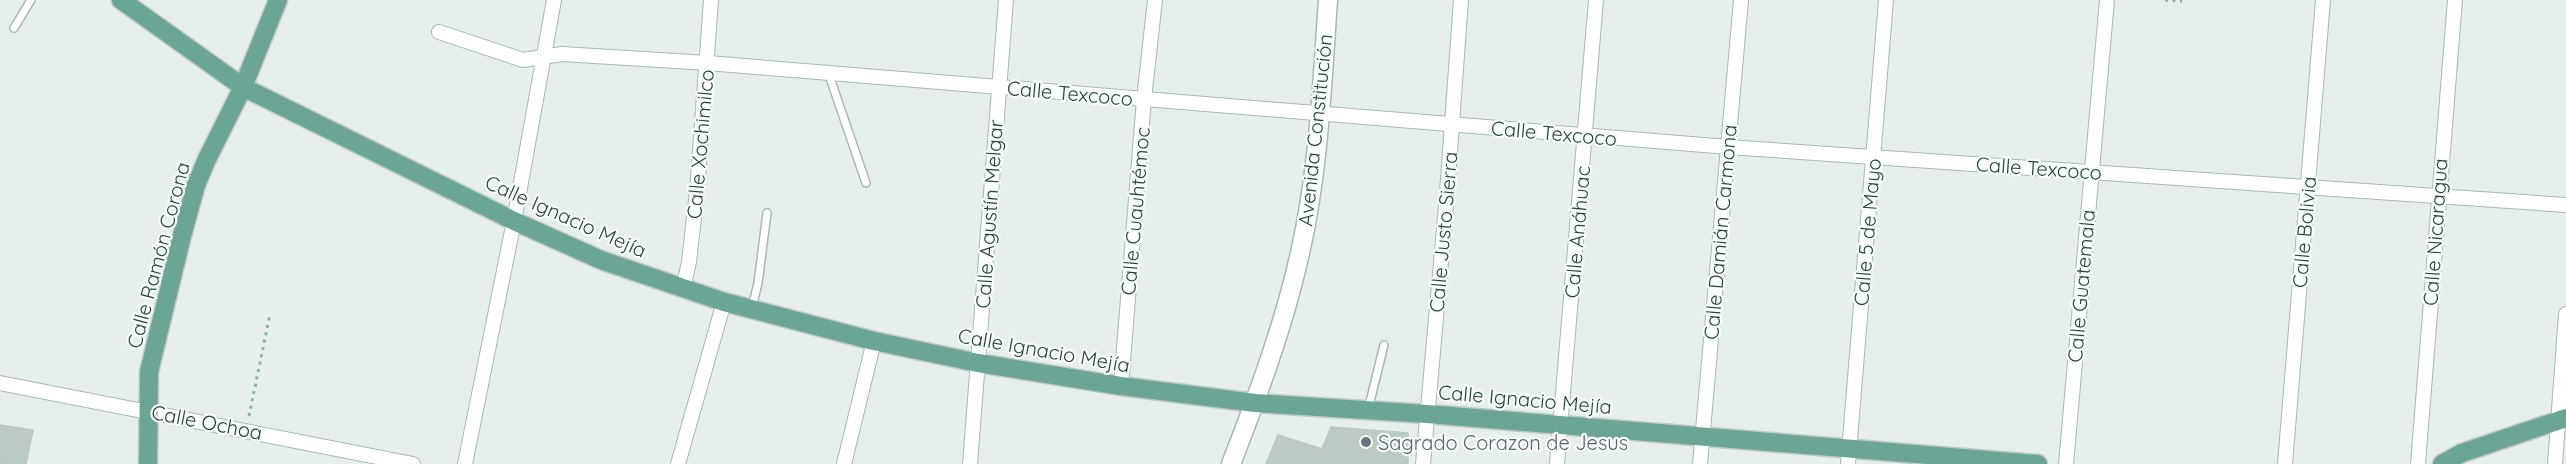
<svg xmlns="http://www.w3.org/2000/svg" width="2566" height="464" font-family="Quicksand,sans-serif">
<style>
.building{fill:#bbcac4;stroke:#b8c9c2;stroke-width:1.5}
.lines{fill:none;stroke-linecap:round;stroke-linejoin:round}
.service-casing{stroke:#a8b8b2;stroke-width:10}
.minor-casing{stroke:#a8b8b2;stroke-width:16}
.tertiary-casing{stroke:#a8b8b2;stroke-width:21}
.primary-casing{stroke:#c2cac8;stroke-width:21}
.path{stroke:#86b3a5;stroke-width:3;stroke-dasharray:3 4.5;stroke-linecap:butt}
.service{stroke:#fff;stroke-width:7}
.minor{stroke:#fff;stroke-width:14}
.tertiary{stroke:#fff;stroke-width:18}
.primary{stroke:#6aa596;stroke-width:18}
.worship-dot{fill:#6b7280;stroke:#f7fbf9;stroke-width:2}
.labels{text-anchor:middle;dominant-baseline:central;stroke-width:4.5;stroke-linejoin:round;paint-order:stroke}
.street-label{font-size:20px;fill:#24423a;stroke:#f7fbf9}
.worship-label{font-size:20px;fill:#5b616d;stroke:#f7fbf9;text-anchor:start}
</style>
<rect width="100%" height="100%" fill="#e6efeb"/>
<g class="building">
<polygon points="0,425 33,430 26,464 0,464"/>
<polygon points="1331,427 1408,433 1408,464 1266,464 1278,435 1322,449"/>
</g>
<g class="lines">
<g class="service-casing">
<g id="service">
<polyline points="14,28 31,0"/>
<polyline points="828,72 866,183"/>
<polyline points="752,308 758,283 767,213"/>
<polyline points="1368,410 1384,345"/>
</g>
</g>
<g class="minor-casing">
<g id="minor">
<polyline points="439,32 523,60 562,54 708,63 1728,147 2566,205"/>
<polyline points="683,288 689,262 697,191 711,0"/>
<polyline points="0,383 413,464"/>
<polyline points="1121,386 1144,99 1155,0"/>
<polyline points="465,464 514,221 554,0"/>
<polyline points="678,464 724,302"/>
<polyline points="844,464 874,341"/>
<polyline points="970,464 1006,0"/>
<polyline points="1423,464 1446,206 1461,0"/>
<polyline points="1557,464 1596,0"/>
<polyline points="1700,464 1741,0"/>
<polyline points="1848,464 1886,0"/>
<polyline points="2066,464 2107,0"/>
<polyline points="2285,464 2323,0"/>
<polyline points="2418,464 2455,0"/>
<polyline points="2555,464 2566,314"/>
</g>
</g>
<g class="tertiary-casing">
<path id="tertiary" d="M1231,464C1258,395 1284,325 1300,253C1319,170 1322,84 1328,0"/>
</g>
<g class="primary-casing">
<g id="primary">
<polyline points="121,0 243,87 514,221 601,260 724,302 874,341 978,363 1121,386 1255,403 1427,414 2038,464"/>
<polyline points="148,464 149,372 182,236 196,185 207,159 243,87 278,0"/>
<polyline points="2442,464 2462,453 2566,418"/>
</g>
</g>
<g class="path">
<polyline points="2165,0 2182,1"/>
<polyline points="249,416 270,314"/>
</g>
<use href="#service" class="service"/>
<use href="#minor" class="minor"/>
<use href="#tertiary" class="tertiary"/>
<use href="#primary" class="primary"/>
</g>
<circle class="worship-dot" cx="1366" cy="442" r="6"/>
<g class="labels">
<g class="street-label">
<text transform="translate(1070 93) rotate(5)">Calle Texcoco</text>
<text transform="translate(1315 130) rotate(-84)">Avenida Constitución</text>
<text transform="translate(1554 133) rotate(5)">Calle Texcoco</text>
<text transform="translate(700 144) rotate(-85)">Calle Xochimilco</text>
<text transform="translate(2039 168) rotate(4)">Calle Texcoco</text>
<text transform="translate(1135 211) rotate(-85)">Calle Cuauhtémoc</text>
<text transform="translate(989 214) rotate(-86)">Calle Agustín Melgar</text>
<text transform="translate(566 216) rotate(24)">Calle Ignacio Mejía</text>
<text transform="translate(1443 232) rotate(-85)">Calle Justo Sierra</text>
<text transform="translate(1577 232) rotate(-85)">Calle Anáhuac</text>
<text transform="translate(1720 232) rotate(-85)">Calle Damián Carmona</text>
<text transform="translate(1867 232) rotate(-85)">Calle 5 de Mayo</text>
<text transform="translate(2304 232) rotate(-85)">Calle Bolivia</text>
<text transform="translate(2435 232) rotate(-86)">Calle Nicaragua</text>
<text transform="translate(158 255) rotate(-75)">Calle Ramón Corona</text>
<text transform="translate(2081 286) rotate(-85)">Calle Guatemala</text>
<text transform="translate(1044 350) rotate(10)">Calle Ignacio Mejía</text>
<text transform="translate(1525 399) rotate(5)">Calle Ignacio Mejía</text>
<text transform="translate(207 422) rotate(11)">Calle Ochoa</text>
</g>
<g class="worship-label">
<text x="1378" y="442">Sagrado Corazon de Jesus</text>
</g>
</g>
</svg>
